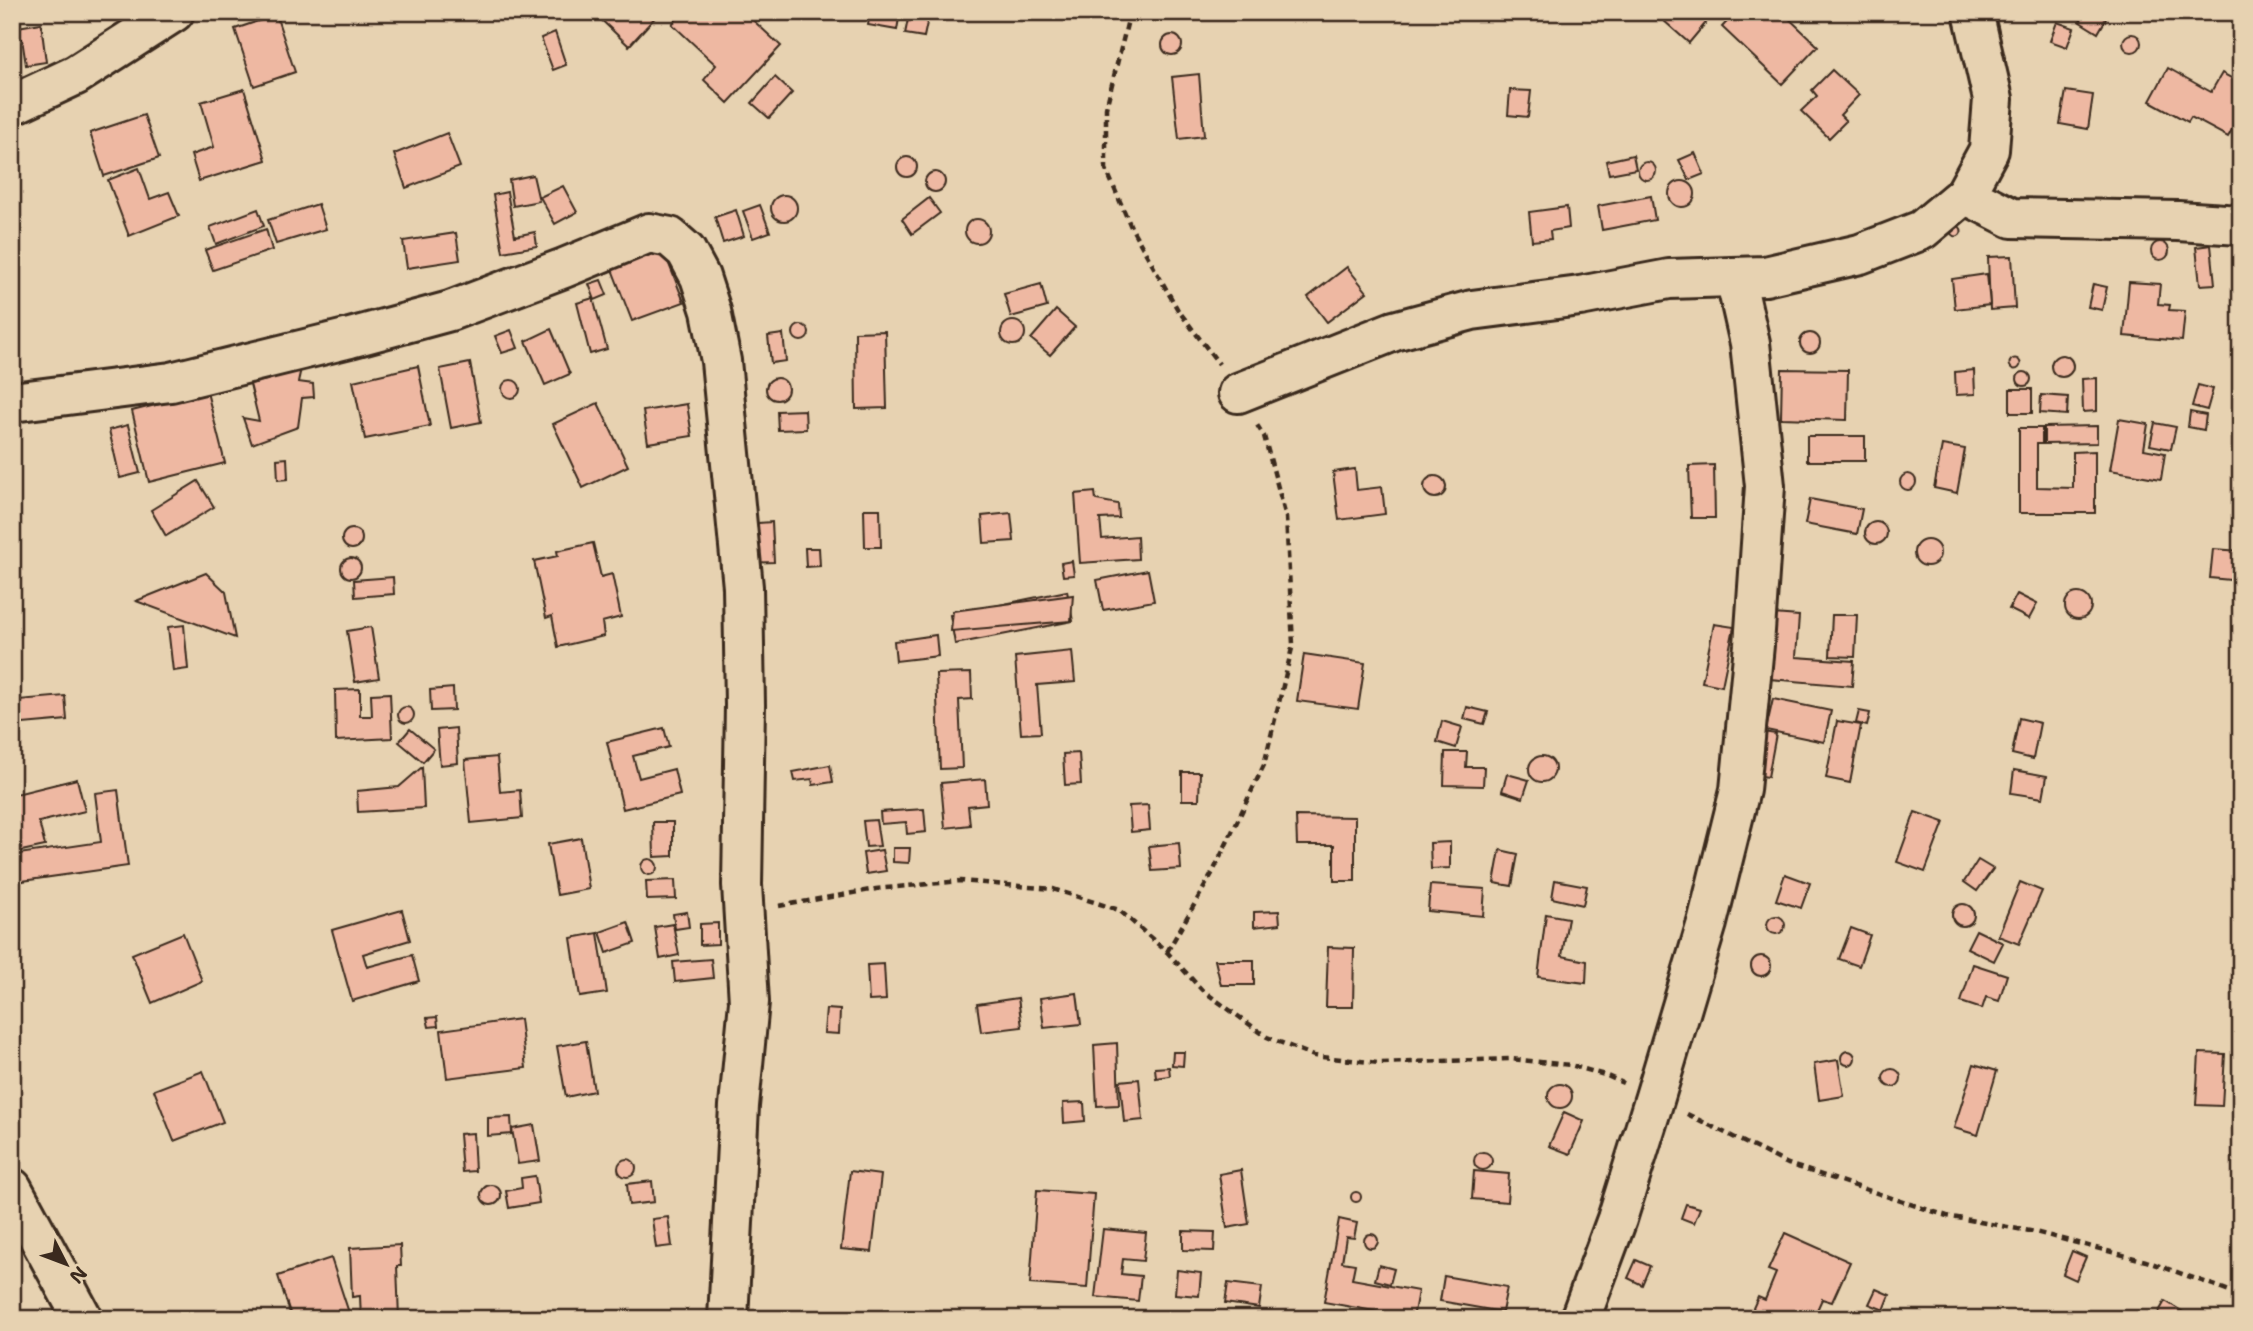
<svg xmlns="http://www.w3.org/2000/svg" width="2253" height="1331" font-family="'Shantell Sans',sans-serif">
<style>
.building{fill:#eeb8a2;stroke:#3b2a1e;stroke-width:2}
.lines{fill:none;stroke-linecap:round;stroke-linejoin:round}
.street-casing{stroke:#3b2a1e;stroke-width:44}
.secondary-casing{stroke:#3b2a1e;stroke-width:44}
.path{stroke:#3b2a1e;stroke-width:4.5;stroke-dasharray:7 5;stroke-linecap:butt}
.street{stroke:#e7d2b1;stroke-width:38}
.secondary{stroke:#e7d2b1;stroke-width:38}
</style>
<rect width="100%" height="100%" fill="#e7d2b1"/>
<filter id="ink" filterUnits="userSpaceOnUse"><feTurbulence type="fractalNoise" baseFrequency=".0143" numOctaves="2"/><feDisplacementMap in="SourceGraphic" scale="14" xChannelSelector="R" yChannelSelector="G"/><feConvolveMatrix kernelMatrix="1 2 1 2 8 2 1 2 1" color-interpolation-filters="sRGB"/></filter>
<g filter="url(#ink)">
<g class="building">
<polygon points="80,12 102,12 82,18"/>
<polygon points="593,12 660,12 629,46"/>
<polygon points="683,12 744,12 781,46 728,103 704,80 716,65 672,24"/>
<polygon points="870,12 900,12 897,30 868,25"/>
<polygon points="950,12 941,19 935,17 932,12"/>
<polygon points="1654,12 1715,12 1689,43"/>
<polygon points="1736,12 1782,12 1818,46 1782,84 1722,27"/>
<polygon points="2085,12 2094,12 2106,19 2098,33 2080,22"/>
<polygon points="2212,12 2241,12 2241,22"/>
<polygon points="909,14 928,18 924,37 905,34"/>
<polygon points="276,15 295,72 254,86 235,29"/>
<polygon points="2057,22 2074,28 2067,47 2050,41"/>
<polygon points="41,23 46,62 26,65 22,39 12,40 12,28"/>
<polygon points="555,32 566,65 553,70 541,38"/>
<circle cx="2132" cy="43" r="9"/>
<circle cx="1172" cy="45" r="10"/>
<polygon points="2168,68 2211,92 2222,73 2241,83 2241,113 2228,137 2191,117 2188,122 2150,101"/>
<polygon points="1832,70 1859,95 1840,115 1846,121 1829,138 1801,111 1817,96 1812,90"/>
<polygon points="1199,74 1204,136 1179,139 1172,77"/>
<polygon points="775,77 792,93 769,118 752,103"/>
<polygon points="244,89 266,160 199,181 191,155 214,147 201,102"/>
<polygon points="1510,90 1531,91 1528,117 1508,115"/>
<polygon points="2066,91 2093,95 2088,129 2060,124"/>
<polygon points="144,115 159,158 104,176 90,133"/>
<polygon points="447,133 460,167 406,188 394,154"/>
<polygon points="1695,153 1704,174 1689,180 1679,160"/>
<polygon points="1633,155 1636,169 1609,174 1606,161"/>
<circle cx="907" cy="167" r="10"/>
<circle cx="1647" cy="171" r="9"/>
<polygon points="139,168 150,199 169,192 179,216 129,236 108,180"/>
<circle cx="935" cy="182" r="10"/>
<polygon points="533,175 539,201 513,206 509,180"/>
<circle cx="1682" cy="194" r="13"/>
<polygon points="563,186 577,212 555,224 540,197"/>
<polygon points="507,192 515,236 535,232 537,246 503,252 493,195"/>
<circle cx="784" cy="208" r="13"/>
<polygon points="1651,196 1655,220 1602,230 1598,206"/>
<polygon points="929,198 940,213 912,234 902,219"/>
<polygon points="318,204 326,229 276,244 268,220"/>
<polygon points="760,205 770,232 753,238 743,211"/>
<polygon points="1567,207 1569,228 1550,231 1551,239 1532,241 1529,212"/>
<polygon points="258,209 264,226 216,244 210,227"/>
<polygon points="736,210 744,236 723,243 715,217"/>
<circle cx="977" cy="231" r="12"/>
<circle cx="1956" cy="231" r="5.5"/>
<polygon points="266,229 272,250 213,270 205,250"/>
<polygon points="456,233 460,260 407,268 403,241"/>
<circle cx="2160" cy="251" r="9"/>
<polygon points="661,244 684,302 632,321 608,259"/>
<polygon points="2211,245 2215,284 2200,285 2196,247"/>
<polygon points="2012,256 2015,308 1990,310 1988,257"/>
<polygon points="1347,267 1367,292 1327,322 1308,297"/>
<polygon points="1987,274 1990,305 1955,309 1952,279"/>
<polygon points="601,280 607,295 595,300 589,284"/>
<polygon points="2129,282 2160,284 2158,304 2170,305 2169,310 2185,311 2182,341 2124,336"/>
<polygon points="1041,284 1047,307 1011,317 1004,294"/>
<polygon points="2093,284 2107,287 2102,310 2088,307"/>
<polygon points="593,298 607,349 590,354 577,303"/>
<polygon points="1056,310 1075,327 1050,355 1031,339"/>
<circle cx="1013" cy="333" r="12"/>
<circle cx="801" cy="333" r="8"/>
<polygon points="551,329 570,374 545,385 526,341"/>
<polygon points="511,330 518,348 502,353 495,336"/>
<polygon points="885,331 887,408 856,409 855,332"/>
<circle cx="1810" cy="343" r="10"/>
<polygon points="783,334 786,361 771,363 768,336"/>
<circle cx="2062" cy="366" r="11"/>
<polygon points="272,358 302,364 298,382 313,384 314,397 302,398 298,427 252,444 243,418 259,421 250,384 267,380"/>
<circle cx="2015" cy="364" r="5.5"/>
<polygon points="470,363 481,422 451,428 440,369"/>
<polygon points="418,366 430,426 365,439 353,381"/>
<polygon points="1782,369 1848,370 1847,420 1781,418"/>
<polygon points="1974,370 1975,394 1956,395 1955,372"/>
<circle cx="2024" cy="379" r="7"/>
<circle cx="777" cy="389" r="11"/>
<polygon points="2097,378 2097,411 2083,412 2082,379"/>
<circle cx="511" cy="389" r="9"/>
<polygon points="2198,385 2213,389 2207,410 2192,406"/>
<rect x="2010" y="389" width="22" height="24"/>
<polygon points="207,392 225,463 149,482 132,411"/>
<polygon points="2041,395 2068,397 2067,415 2040,413"/>
<polygon points="598,403 628,466 583,488 553,424"/>
<polygon points="687,404 692,436 648,443 643,411"/>
<polygon points="805,410 806,429 778,430 777,411"/>
<polygon points="2190,412 2206,415 2204,430 2188,427"/>
<polygon points="2119,419 2148,424 2144,449 2165,453 2161,479 2110,470"/>
<polygon points="2155,423 2176,427 2171,449 2150,445"/>
<polygon points="128,425 140,473 120,478 109,430"/>
<polygon points="2097,426 2097,443 2044,444 2044,427"/>
<polygon points="2019,428 2042,428 2042,444 2037,444 2037,487 2073,488 2073,452 2095,451 2095,513 2019,513"/>
<rect x="1807" y="436" width="58" height="25"/>
<polygon points="1942,445 1965,449 1957,493 1934,488"/>
<polygon points="287,458 288,479 278,480 277,459"/>
<polygon points="1714,465 1715,518 1691,518 1689,466"/>
<polygon points="1355,469 1357,490 1382,487 1385,514 1339,520 1333,472"/>
<circle cx="1908" cy="482" r="8"/>
<circle cx="1435" cy="487" r="11"/>
<polygon points="198,481 214,507 166,536 151,510"/>
<polygon points="1095,492 1096,500 1118,504 1119,518 1100,519 1102,539 1137,536 1138,559 1080,563 1075,494"/>
<polygon points="1810,499 1862,509 1857,534 1805,524"/>
<polygon points="864,509 880,509 881,547 865,547"/>
<polygon points="1011,513 1014,541 984,543 982,516"/>
<polygon points="772,522 774,562 745,563 744,524"/>
<circle cx="1876" cy="533" r="11"/>
<circle cx="352" cy="539" r="10"/>
<circle cx="1927" cy="553" r="13"/>
<polygon points="593,543 601,577 612,574 621,617 602,622 604,636 558,647 552,616 546,618 534,561 558,556 557,551"/>
<polygon points="805,548 819,548 820,566 806,567"/>
<polygon points="2213,549 2241,551 2241,581 2210,578"/>
<circle cx="351" cy="568" r="10"/>
<polygon points="1072,561 1074,575 1063,576 1061,563"/>
<polygon points="1148,570 1154,601 1103,610 1097,580"/>
<polygon points="206,573 226,592 235,638 136,601"/>
<polygon points="393,577 394,594 355,597 354,580"/>
<polygon points="1067,591 1073,621 955,644 950,615"/>
<circle cx="2078" cy="606" r="13"/>
<polygon points="2017,594 2037,604 2029,619 2009,609"/>
<polygon points="1073,595 1071,621 951,631 953,611"/>
<polygon points="1773,614 1799,616 1796,657 1854,661 1852,686 1769,679"/>
<polygon points="1832,615 1857,615 1855,657 1830,656"/>
<polygon points="1714,624 1734,627 1722,686 1702,682"/>
<polygon points="184,625 188,669 173,671 168,627"/>
<polygon points="371,627 379,678 355,682 347,631"/>
<polygon points="936,635 938,656 896,661 894,641"/>
<polygon points="1072,651 1075,682 1037,685 1041,733 1021,734 1015,657"/>
<polygon points="1304,654 1365,663 1358,709 1297,701"/>
<polygon points="12,660 16,660 19,700 65,696 67,720 12,725"/>
<polygon points="971,673 972,699 959,700 962,768 940,769 936,674"/>
<polygon points="453,688 454,710 431,711 430,690"/>
<polygon points="360,689 360,716 372,716 371,694 390,693 392,738 336,741 335,690"/>
<polygon points="1773,699 1831,711 1824,742 1766,730"/>
<circle cx="406" cy="715" r="8"/>
<polygon points="1467,707 1488,712 1484,724 1464,719"/>
<polygon points="1859,711 1870,713 1867,726 1856,723"/>
<polygon points="2019,718 2040,723 2033,759 2012,754"/>
<polygon points="1442,721 1462,727 1456,748 1437,742"/>
<polygon points="1837,721 1861,725 1850,783 1826,778"/>
<polygon points="456,728 458,763 440,765 437,730"/>
<polygon points="664,728 669,747 633,756 639,778 674,769 680,795 623,809 607,742"/>
<polygon points="410,729 434,749 423,762 399,742"/>
<polygon points="1756,731 1776,734 1768,777 1749,774"/>
<polygon points="1445,752 1467,752 1466,767 1484,767 1483,786 1444,785"/>
<polygon points="1079,753 1081,784 1065,785 1063,754"/>
<circle cx="1542" cy="769" r="13"/>
<polygon points="497,757 500,792 520,790 522,818 471,823 465,760"/>
<polygon points="830,765 833,782 813,785 812,779 795,781 793,772"/>
<polygon points="422,767 424,808 358,812 357,791 399,787"/>
<polygon points="2014,770 2047,776 2043,798 2011,793"/>
<polygon points="1182,772 1200,772 1199,800 1182,800"/>
<polygon points="1507,774 1529,780 1523,798 1502,791"/>
<polygon points="77,779 85,811 39,822 45,846 12,853 12,795"/>
<polygon points="985,779 987,804 968,806 970,825 945,828 941,783"/>
<polygon points="118,790 128,866 15,882 12,855 101,842 95,793"/>
<polygon points="1148,805 1150,830 1131,832 1129,806"/>
<polygon points="924,809 926,832 907,834 906,822 881,824 880,812"/>
<polygon points="1915,812 1944,822 1925,872 1897,862"/>
<polygon points="1296,816 1355,817 1355,881 1334,881 1334,845 1297,845"/>
<polygon points="876,820 880,846 866,847 863,821"/>
<polygon points="653,822 673,822 673,856 654,857"/>
<polygon points="581,838 589,889 557,895 548,844"/>
<polygon points="1450,842 1450,868 1431,869 1430,843"/>
<polygon points="1179,843 1181,869 1152,871 1149,846"/>
<polygon points="893,848 910,848 909,863 893,862"/>
<polygon points="882,850 886,871 866,874 863,853"/>
<polygon points="1500,850 1518,854 1512,886 1494,883"/>
<circle cx="649" cy="867" r="8"/>
<polygon points="1978,860 1993,869 1977,891 1964,882"/>
<polygon points="1785,874 1810,883 1801,908 1776,900"/>
<polygon points="675,880 676,899 647,900 646,881"/>
<polygon points="1555,880 1587,886 1583,905 1552,898"/>
<polygon points="2020,882 2042,891 2019,944 1998,936"/>
<polygon points="1430,885 1485,889 1483,916 1428,911"/>
<circle cx="1963" cy="915" r="11"/>
<polygon points="402,910 410,940 363,954 367,967 412,955 419,981 352,1001 332,930"/>
<polygon points="1279,911 1280,924 1254,927 1254,912"/>
<polygon points="687,912 689,927 675,929 673,914"/>
<polygon points="1546,914 1568,918 1562,956 1587,961 1586,983 1538,977"/>
<circle cx="1776" cy="925" r="9"/>
<polygon points="628,922 635,943 607,953 600,932"/>
<polygon points="718,923 718,944 700,945 700,924"/>
<polygon points="673,924 679,955 660,959 655,927"/>
<polygon points="1851,928 1870,935 1859,966 1839,959"/>
<polygon points="1976,930 2003,943 1994,961 1967,948"/>
<polygon points="183,933 202,981 152,1003 132,954"/>
<polygon points="598,933 607,993 580,997 571,938"/>
<polygon points="1328,947 1354,948 1353,1007 1326,1007"/>
<circle cx="1761" cy="966" r="10"/>
<polygon points="711,959 713,978 675,982 673,962"/>
<polygon points="1215,960 1254,960 1254,985 1221,985"/>
<polygon points="884,964 886,1000 869,1001 867,965"/>
<polygon points="1973,964 2007,975 1999,1001 1986,997 1982,1009 1961,1002"/>
<polygon points="1077,993 1081,1024 1044,1028 1040,998"/>
<polygon points="1018,998 1022,1027 981,1032 977,1004"/>
<polygon points="826,1009 840,1010 839,1034 824,1033"/>
<polygon points="437,1017 438,1026 429,1027 427,1018"/>
<polygon points="520,1019 526,1068 447,1078 441,1030"/>
<polygon points="586,1041 594,1091 566,1097 557,1046"/>
<polygon points="1117,1043 1119,1105 1097,1106 1094,1045"/>
<circle cx="1848" cy="1058" r="7"/>
<polygon points="1173,1052 1184,1052 1183,1066 1172,1065"/>
<polygon points="2199,1053 2225,1054 2222,1106 2196,1105"/>
<polygon points="1838,1060 1844,1096 1819,1100 1814,1064"/>
<polygon points="1974,1064 1997,1071 1978,1135 1954,1128"/>
<polygon points="1169,1067 1170,1076 1156,1078 1155,1068"/>
<circle cx="1892" cy="1078" r="9"/>
<polygon points="203,1071 223,1122 174,1141 154,1090"/>
<polygon points="1139,1079 1143,1120 1124,1122 1120,1081"/>
<circle cx="1560" cy="1096" r="12"/>
<polygon points="1084,1102 1085,1121 1064,1123 1063,1103"/>
<polygon points="1564,1112 1584,1121 1570,1154 1549,1146"/>
<polygon points="511,1117 512,1134 488,1136 488,1118"/>
<polygon points="534,1125 540,1161 518,1164 512,1129"/>
<polygon points="473,1133 475,1171 462,1172 459,1134"/>
<circle cx="1483" cy="1161" r="9"/>
<circle cx="627" cy="1168" r="9"/>
<polygon points="1241,1170 1249,1224 1227,1228 1219,1174"/>
<polygon points="850,1171 881,1175 872,1252 841,1249"/>
<polygon points="1474,1171 1509,1174 1507,1202 1472,1199"/>
<polygon points="535,1176 539,1203 509,1208 506,1191 522,1188 521,1178"/>
<polygon points="652,1181 654,1202 629,1205 627,1184"/>
<circle cx="491" cy="1195" r="10"/>
<polygon points="1037,1190 1094,1194 1087,1288 1030,1284"/>
<circle cx="1356" cy="1197" r="5"/>
<polygon points="1686,1204 1700,1208 1694,1223 1681,1218"/>
<polygon points="668,1217 672,1246 656,1248 652,1219"/>
<polygon points="1339,1219 1357,1223 1354,1238 1346,1237 1342,1262 1355,1264 1352,1279 1418,1291 1413,1318 1324,1302"/>
<polygon points="1103,1229 1146,1233 1143,1261 1123,1259 1121,1274 1141,1276 1138,1301 1095,1297"/>
<polygon points="1183,1231 1215,1232 1214,1251 1183,1250"/>
<polygon points="1785,1233 1850,1262 1832,1302 1822,1299 1813,1319 1753,1319 1749,1317 1758,1297 1765,1300 1776,1273 1768,1270"/>
<circle cx="1371" cy="1241" r="7"/>
<polygon points="400,1245 401,1266 397,1266 399,1318 361,1319 360,1296 352,1297 350,1248"/>
<polygon points="2072,1251 2086,1257 2076,1280 2063,1274"/>
<polygon points="331,1258 351,1319 292,1319 278,1276"/>
<polygon points="1636,1260 1650,1266 1642,1285 1628,1278"/>
<polygon points="1379,1265 1394,1269 1390,1284 1375,1280"/>
<polygon points="1177,1270 1201,1273 1199,1296 1175,1294"/>
<polygon points="1444,1276 1507,1287 1502,1312 1440,1301"/>
<polygon points="1228,1283 1262,1287 1259,1308 1225,1303"/>
<polygon points="1876,1289 1890,1295 1884,1310 1869,1304"/>
<polygon points="2165,1301 2195,1319 2155,1319"/>
</g>
<g class="lines">
<g class="street-casing">
<g id="street">
<polyline points="12,105 76,75 174,12"/>
<polyline points="1965,194 2012,218 2178,221 2241,225"/>
<polyline points="1238,393 1394,331 1472,310 1580,296 1669,279 1765,276 1860,254 1922,230 1965,194 1989,150 1993,99 1973,12"/>
<polyline points="12,402 171,382 350,338 450,311 564,268 649,233 670,237 686,251 700,277 711,311 721,361 743,587 745,705 742,885 749,1002 739,1106 728,1319"/>
<polyline points="1580,1319 1617,1219 1655,1097 1707,923 1740,790 1754,645 1765,486 1750,343 1735,277"/>
</g>
</g>
<g class="secondary-casing">
<polyline id="secondary" points="12,1188 83,1319"/>
</g>
<g class="path">
<polyline points="1130,12 1106,108 1106,169 1131,227 1178,310 1219,364"/>
<polyline points="779,906 876,889 961,881 1053,889 1119,910 1167,952 1202,990 1267,1037 1314,1056 1378,1063 1511,1059 1570,1065 1605,1075 1623,1083"/>
<polyline points="1167,952 1213,872 1264,765 1293,644 1286,517 1264,436 1257,425"/>
<polyline points="1687,1114 1788,1164 1947,1216 2035,1232 2146,1261 2241,1295"/>
</g>
<use href="#street" class="street"/>
<use href="#secondary" class="secondary"/>
</g>
</g>
<rect width="2253" height="1331" fill="none" stroke="#e7d2b1" stroke-width="42"/>
<rect x="21" y="21" width="2211" height="1289" fill="none" stroke="#3b2a1e" stroke-width="2.5" filter="url(#ink)"/>
<g transform="translate(66 1264) rotate(132)" stroke="#e7d2b1" stroke-width="5" paint-order="stroke">
<path d="M0-5L12 26L0 18L-12 26Z" fill="#3b2a1e"/>
<text y="-10" font-size="19" font-weight="bold" text-anchor="middle" fill="#3b2a1e">N</text>
</g>
</svg>
